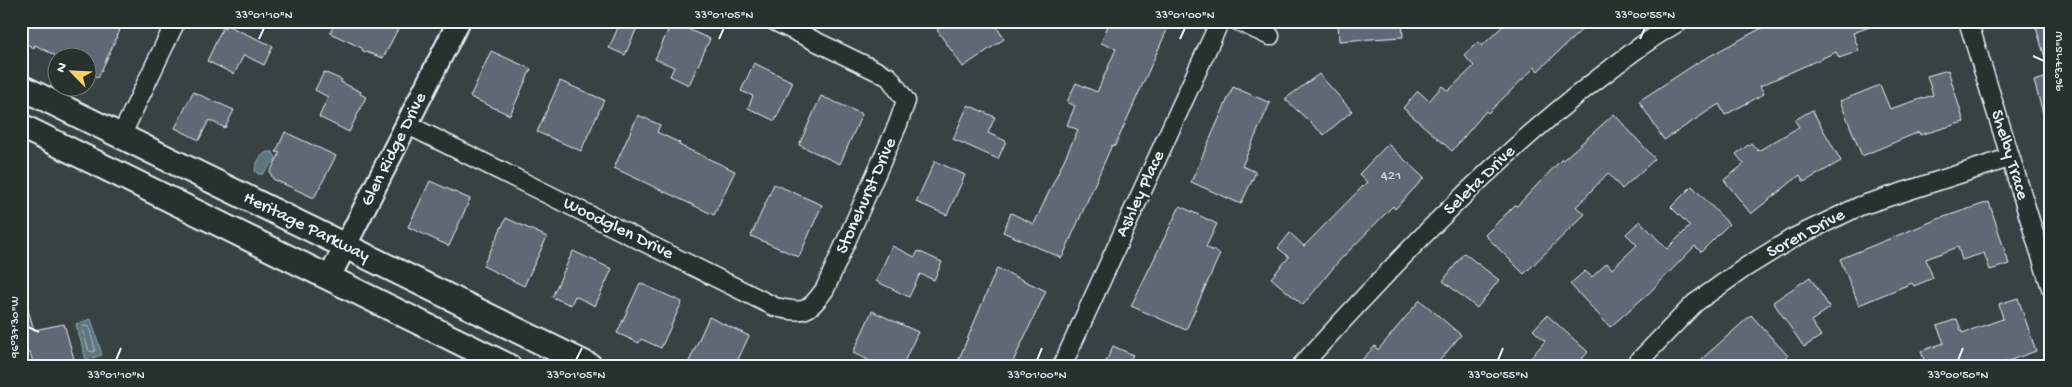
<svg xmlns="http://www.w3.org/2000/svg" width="2072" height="387" font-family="'Gochi Hand',sans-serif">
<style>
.water{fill:#5d757f;stroke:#95a7af}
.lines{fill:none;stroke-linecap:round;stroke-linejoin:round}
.shore{stroke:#b0bfc8;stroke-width:1}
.building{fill:#5f6875;stroke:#e8f1f8}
.minor-casing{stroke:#e8f1f8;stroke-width:21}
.tertiary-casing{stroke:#e8f1f8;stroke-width:25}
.secondary-casing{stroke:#e8f1f8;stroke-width:28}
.minor{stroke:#26332d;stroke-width:18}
.tertiary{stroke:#26332d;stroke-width:21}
.secondary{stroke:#26332d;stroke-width:24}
.ticks{fill:none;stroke:#e8f1f8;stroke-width:2}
.labels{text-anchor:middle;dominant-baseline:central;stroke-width:4;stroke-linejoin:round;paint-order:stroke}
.number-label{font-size:15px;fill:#c6cfd7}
.street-label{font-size:18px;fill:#e8f1f8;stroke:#26332d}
.neatline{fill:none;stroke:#e8f1f8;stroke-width:2}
.ticks-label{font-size:12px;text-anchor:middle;fill:#e8f1f8}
</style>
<rect width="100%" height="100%" fill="#374343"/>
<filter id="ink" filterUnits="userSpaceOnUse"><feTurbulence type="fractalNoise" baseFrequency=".02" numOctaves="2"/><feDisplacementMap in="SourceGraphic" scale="10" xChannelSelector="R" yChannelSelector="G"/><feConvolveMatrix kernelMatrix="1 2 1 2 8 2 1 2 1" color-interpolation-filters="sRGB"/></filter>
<g filter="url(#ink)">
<g class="water">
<path d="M267,152H273L276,159L263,174H258L255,171C256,163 259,156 267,152Z"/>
<polygon points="91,319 102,355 86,360 76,324"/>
</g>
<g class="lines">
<polygon class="shore" points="84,326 89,327 95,349 94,352 89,351 82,329"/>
</g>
<g class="building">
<polygon points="21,21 111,21 112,26 120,30 98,78 88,72 88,58 60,58 35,45 34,48 21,41"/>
<polygon points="336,21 402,21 383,58 363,51 362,48 330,33"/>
<polygon points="621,21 640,21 625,55 609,48"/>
<polygon points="950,21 993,21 1004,39 963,67 937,30"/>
<polygon points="1110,21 1171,21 1115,146 1112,145 1062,258 1003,232 1011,213 1034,224 1078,130 1067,125 1075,106 1067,102 1076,83 1097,92 1116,49 1101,43"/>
<polygon points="1338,21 1402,21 1403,37 1339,41"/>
<polygon points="1508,21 1591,21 1538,71 1535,67 1488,113 1486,111 1452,151 1403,108 1418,91 1429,101 1442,86 1448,91 1474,66 1464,55 1478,42 1482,46"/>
<polygon points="1777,21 1881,21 1881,23 1853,33 1859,51 1839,58 1836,52 1760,86 1764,94 1725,115 1719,104 1664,140 1639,101 1697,63 1754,32"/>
<polygon points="2034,21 2051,21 2051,64 2047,64"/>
<polygon points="672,22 710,39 689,85 670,76 674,67 655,59"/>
<polygon points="226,25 273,46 264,65 244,55 234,74 207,61 223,27 225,28"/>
<polygon points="491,51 531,69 510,115 470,97"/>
<polygon points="754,63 793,82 775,121 748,108 753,96 741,91"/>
<polygon points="1948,70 1964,122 1920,135 1919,132 1862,156 1840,101 1880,85 1890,109 1933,95 1927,76"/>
<polygon points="324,72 342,80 341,82 361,92 360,94 366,97 349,132 319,117 328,97 315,90"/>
<polygon points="1319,74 1352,111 1324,135 1285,99"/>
<polygon points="2051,76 2051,123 2046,124 2034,81"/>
<polygon points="560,81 604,100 581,151 537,132"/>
<polygon points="1233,87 1270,103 1242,166 1256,172 1241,204 1191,182"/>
<polygon points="193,92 234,110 225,128 209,120 199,140 175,128"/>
<polygon points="821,96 862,114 840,164 799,145"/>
<polygon points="968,105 995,117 988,133 1006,141 998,159 953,139"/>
<polygon points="1812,110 1841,161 1804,182 1800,175 1751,214 1724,180 1744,164 1736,154 1751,143 1758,151 1799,127 1795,120"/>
<polygon points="1614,114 1655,159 1622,189 1608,173 1576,207 1585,214 1524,274 1485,235 1515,205 1517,206 1562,159 1563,160"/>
<polygon points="638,115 660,125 657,132 680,143 679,145 735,171 714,215 614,168"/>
<polygon points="285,132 336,156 314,198 273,179 270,172 280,153 276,152"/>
<polygon points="1388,144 1424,178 1395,209 1393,206 1338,262 1303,305 1271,278 1289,257 1278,248 1290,233 1304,246 1367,182 1359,174"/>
<polygon points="935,161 965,175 947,215 916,202"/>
<polygon points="430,181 470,199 449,246 408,227"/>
<polygon points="774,184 822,205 799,257 751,236"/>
<polygon points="1692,186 1729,224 1701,252 1695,246 1650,292 1610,327 1570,284 1585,271 1592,277 1607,263 1612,269 1637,245 1626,234 1640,221 1667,249 1690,226 1671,207"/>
<polygon points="1989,202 2009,264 1990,270 1984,253 1962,260 1958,247 1926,259 1933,278 1914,286 1912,283 1859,305 1840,259 1938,219"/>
<polygon points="1180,206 1217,224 1206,247 1220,254 1186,330 1131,306"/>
<polygon points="506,218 547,237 524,286 483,266"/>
<polygon points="892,246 915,257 918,251 942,262 934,280 920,274 909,297 876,281"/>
<polygon points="573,251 612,269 595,306 575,296 571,305 552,297"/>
<polygon points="1464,253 1499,280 1477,308 1443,281"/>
<polygon points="997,268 1046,291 1011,366 956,366"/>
<polygon points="1810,277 1830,308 1811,321 1821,336 1804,347 1773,302"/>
<polygon points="640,283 682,302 661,348 641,339 639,343 617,333"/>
<polygon points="2018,298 2036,351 1994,366 1926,366 1921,351 1944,343 1937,326 1957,319 1962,333 2003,319 1999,304"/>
<polygon points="21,299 25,299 34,330 64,324 76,366 34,366 30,352 21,355"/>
<polygon points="1420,300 1461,335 1435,366 1356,366 1375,346 1378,350"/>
<polygon points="872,311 918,332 902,366 881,366 853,353"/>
<polygon points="1547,315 1588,352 1576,366 1524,366 1545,341 1533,330"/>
<polygon points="1751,315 1788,356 1777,366 1694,366"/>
<polygon points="709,317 749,336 735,366 687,366"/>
<polygon points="1113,346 1133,355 1127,366 1104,366"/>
</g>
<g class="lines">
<g class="minor-casing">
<g id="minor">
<polyline points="1238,21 1270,36"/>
<polyline points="1968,21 2051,288"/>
<path d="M408,125L775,307C804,313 807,314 825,289L898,124L906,101L889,77L774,21"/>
<polyline points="121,136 176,21"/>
<polyline points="1062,366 1220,21"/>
<path d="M1301,366C1392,266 1484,167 1591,84C1619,63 1650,37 1681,21"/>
<polyline points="1634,366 1695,303 1746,267 1793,238 1860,206 2009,158"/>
</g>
</g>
<g class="tertiary-casing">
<g id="tertiary">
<path id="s1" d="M329,278L459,21"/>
</g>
</g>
<g class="secondary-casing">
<g id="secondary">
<path id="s2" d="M21,87L590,366"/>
<polyline points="21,126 508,366"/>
</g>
</g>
<use href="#minor" class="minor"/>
<use href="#tertiary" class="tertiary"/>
<use href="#secondary" class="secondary"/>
</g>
</g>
<path class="ticks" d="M259,39L264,28M719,39L724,28M1180,39L1185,28M1640,39L1645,28M2033,56L2044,61M28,327L39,332M116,360L121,348M576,360L582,348M1037,360L1042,348M1498,360L1503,348M1958,360L1963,348"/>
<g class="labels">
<g class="number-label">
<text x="1391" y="176">421</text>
</g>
<g class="street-label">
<text stroke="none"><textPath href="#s1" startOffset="144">Glen Ridge Drive</textPath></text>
<text transform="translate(2009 155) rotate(73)">Shelby Trace</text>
<text transform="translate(1480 181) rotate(-44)">Seleta Drive</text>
<text transform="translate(1141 194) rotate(-65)">Ashley Place</text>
<text transform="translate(867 196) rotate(-66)">Stonehurst Drive</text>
<text stroke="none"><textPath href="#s2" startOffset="318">Heritage Parkway</textPath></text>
<text transform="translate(618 229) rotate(26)">Woodglen Drive</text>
<text transform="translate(1806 234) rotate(-28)">Soren Drive</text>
</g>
</g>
<rect width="2072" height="387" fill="none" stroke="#26332d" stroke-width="55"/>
<g transform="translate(72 72) rotate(294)"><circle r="24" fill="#26332d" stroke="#747f7e"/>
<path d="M0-4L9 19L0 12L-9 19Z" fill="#ffd166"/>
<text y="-8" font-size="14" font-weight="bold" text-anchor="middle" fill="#e8f1f8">N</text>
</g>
<rect x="28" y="28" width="2016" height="332" class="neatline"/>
<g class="ticks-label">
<text x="264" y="18">33°01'10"N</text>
<text x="724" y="18">33°01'05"N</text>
<text x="1185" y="18">33°01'00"N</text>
<text x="1645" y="18">33°00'55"N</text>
<text transform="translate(2058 61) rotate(-90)" y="4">96°37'15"W</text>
<text transform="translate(14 327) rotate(-90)" y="4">96°37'30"W</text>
<text x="116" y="378">33°01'10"N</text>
<text x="576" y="378">33°01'05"N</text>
<text x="1037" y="378">33°01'00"N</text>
<text x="1498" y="378">33°00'55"N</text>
<text x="1958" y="378">33°00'50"N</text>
</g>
</svg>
